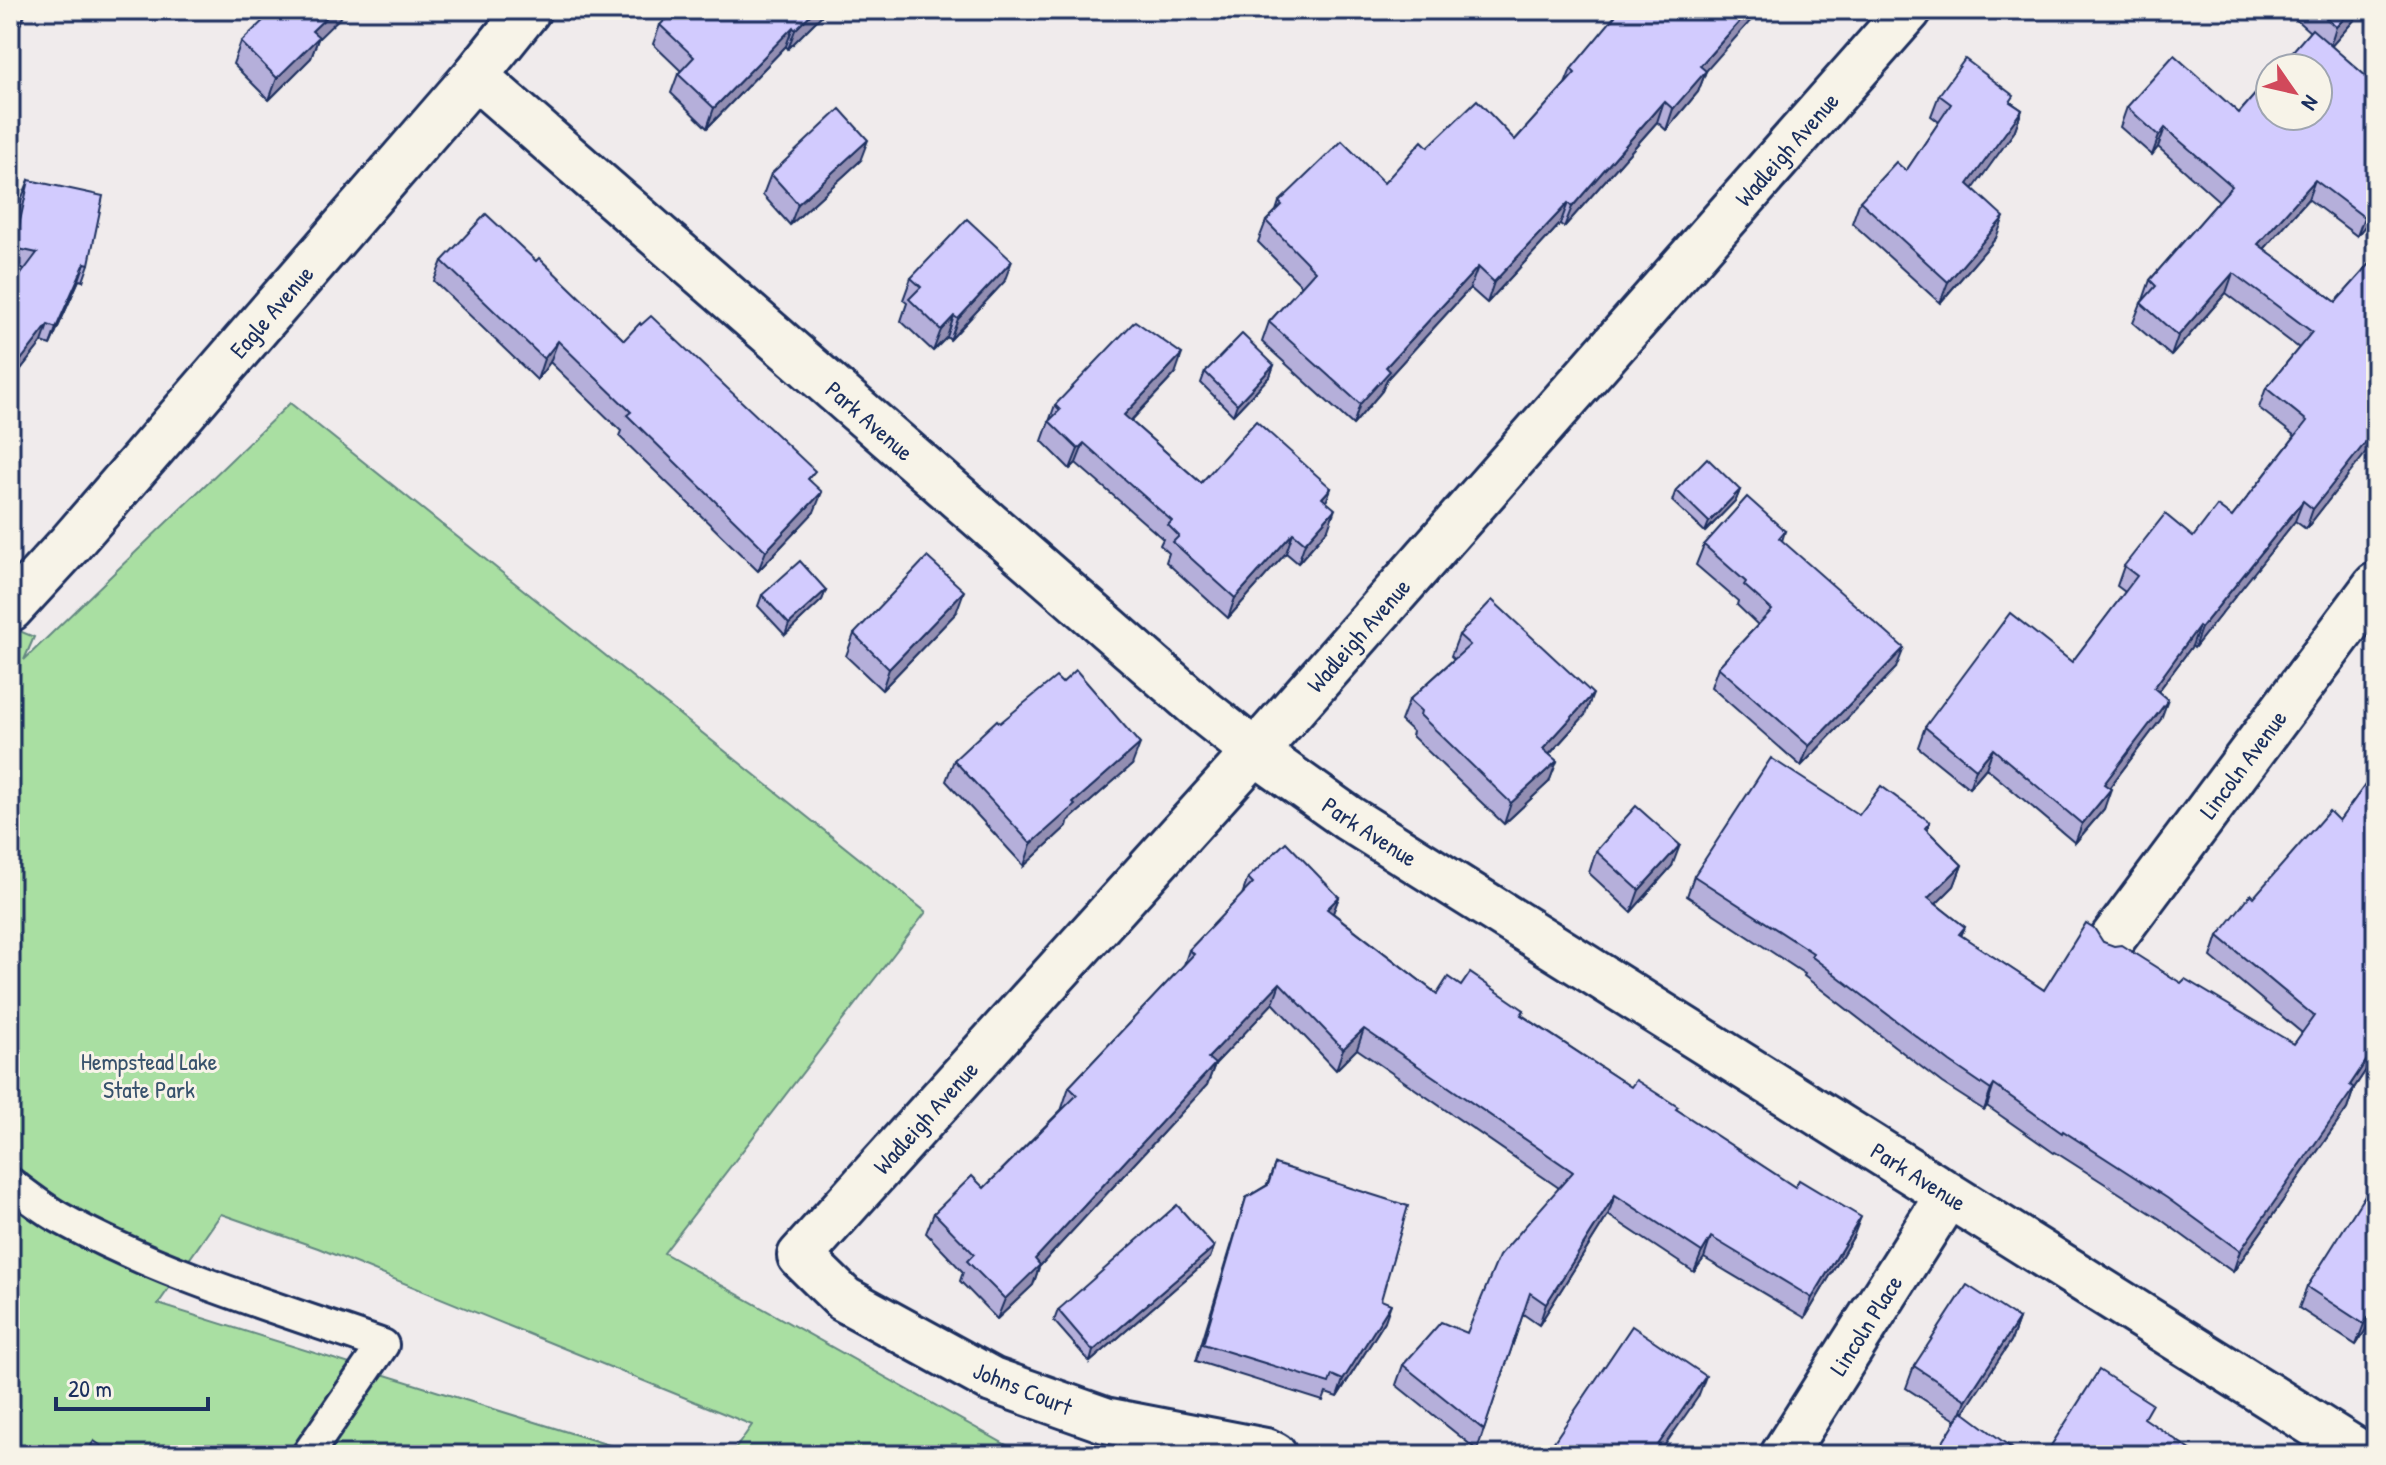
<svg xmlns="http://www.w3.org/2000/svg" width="2386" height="1465" font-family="'Patrick Hand',sans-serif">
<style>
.green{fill:#a9dfa2;stroke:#628780;stroke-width:2}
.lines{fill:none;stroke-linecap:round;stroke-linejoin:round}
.service-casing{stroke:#1b2f5e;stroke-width:36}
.minor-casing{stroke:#1b2f5e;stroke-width:50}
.tertiary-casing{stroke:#1b2f5e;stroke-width:50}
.service{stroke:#f7f3e8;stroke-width:30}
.minor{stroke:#f7f3e8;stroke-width:44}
.tertiary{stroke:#f7f3e8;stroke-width:44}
.wall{fill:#b5afda;stroke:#1b2f5e;stroke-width:2}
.shaded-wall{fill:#938eb2;stroke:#1b2f5e;stroke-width:2}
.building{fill:#d2cbfe;stroke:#1b2f5e;stroke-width:2}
.labels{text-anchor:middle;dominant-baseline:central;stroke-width:6;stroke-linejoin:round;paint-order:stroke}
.street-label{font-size:24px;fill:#1b2f5e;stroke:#f7f3e8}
.park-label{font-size:24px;fill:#37526c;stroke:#f7f3e8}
</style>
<rect width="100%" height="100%" fill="#f0ebec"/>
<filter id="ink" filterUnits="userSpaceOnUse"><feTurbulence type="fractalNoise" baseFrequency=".0125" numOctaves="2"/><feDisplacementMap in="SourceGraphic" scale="16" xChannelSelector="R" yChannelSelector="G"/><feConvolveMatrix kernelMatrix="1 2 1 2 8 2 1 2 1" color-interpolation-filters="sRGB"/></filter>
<g filter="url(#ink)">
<polygon class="green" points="290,403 926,912 664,1253 1024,1455 731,1455 752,1425 318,1248 221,1214 158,1304 641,1455 10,1455 10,627 34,637 24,660"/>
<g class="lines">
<g class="service-casing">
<path id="service" d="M10,1183C26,1195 42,1208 60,1218C161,1274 274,1307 383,1345L307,1455"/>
</g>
<g class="minor-casing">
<g id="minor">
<path id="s1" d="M475,76L1202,710L1255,752L1348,818L2363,1455"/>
<path id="s2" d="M2110,942L2376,585"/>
<path id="s3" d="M1274,1455L1266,1451L1105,1420L992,1380L844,1299L800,1256L1255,752L1909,10"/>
<path id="s4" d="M1783,1455L1948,1195"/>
</g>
</g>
<g class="tertiary-casing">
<g id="tertiary">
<path id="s5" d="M10,609L69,545L475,76L528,10"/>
</g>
</g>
<use href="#service" class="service"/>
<use href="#minor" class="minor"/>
<use href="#tertiary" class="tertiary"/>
</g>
<g class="wall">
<polygon points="827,10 788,49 786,46 707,128 671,93 678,74 681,71 653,44 660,25"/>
<polygon points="2285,10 2363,10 2331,46 2376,85 2376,212 2357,236 2308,199 2264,249 2336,302 2376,257 2376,439 2306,529 2295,521 2194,648 2192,646 2158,692 2161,719 2109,788 2104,809 2075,843 1986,768 1969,788 1918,747 1925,727 2072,662 2125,592 2117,586 2124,566 2193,537 2232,517 2295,436 2259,408 2266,388 2299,348 2226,293 2171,356 2133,323 2141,303 2143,300 2150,280 2219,201 2158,147 2152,155 2120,127 2127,107 2239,113 2310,32"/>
<polygon points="318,39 311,58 269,100 233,64 241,42"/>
<polygon points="1571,69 1706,71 1698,92 1666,130 1657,122 1564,227 1560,224 1487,303 1470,288 1387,379 1382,391 1353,425 1262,342 1269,322 1302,286 1258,242 1266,221 1276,211 1279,202 1384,183 1428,147 1515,140 1565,84"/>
<polygon points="1939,95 2012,103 2022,110 2014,132 1973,188 1996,238 1940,303 1852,223 1860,201 1906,171 1939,122 1931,116"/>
<polygon points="860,161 790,225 763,195 771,174"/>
<polygon points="29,180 89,264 83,281 79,280 50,345 42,342 10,383 10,289 25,269 10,265 10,255 22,197"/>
<polygon points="442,261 536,261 624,340 811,482 814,512 758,571 619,436 621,431 550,362 537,380 434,281"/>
<polygon points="911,278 1004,282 950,340 947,337 933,351 901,321 907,303 903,300"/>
<polygon points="1274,365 1270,376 1233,415 1201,383 1205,372"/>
<polygon points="1175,374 1131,421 1201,483 1331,488 1326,501 1328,529 1298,563 1286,553 1228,618 1166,562 1169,553 1160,545 1163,539 1076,463 1070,469 1042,441 1055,405"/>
<polygon points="1676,490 1740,490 1736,500 1705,532 1672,501"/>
<polygon points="1785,531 1782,541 1896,668 1801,766 1711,687 1718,667 1758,625 1737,605 1738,601 1696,565 1704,545"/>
<polygon points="826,590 822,600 785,635 758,606 762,595"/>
<polygon points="956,613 882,690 846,656 854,634"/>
<polygon points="1459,635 1585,715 1549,755 1557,761 1549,782 1504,824 1412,736 1413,732 1401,721 1409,700 1454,659 1451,656"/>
<polygon points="1000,723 1132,765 1068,821 1067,826 1024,866 946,781 954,760"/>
<polygon points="2376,770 2376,1055 2354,1088 2347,1109 2233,1272 2160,1219 2055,1152 2054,1153 1987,1106 1984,1110 1942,1083 1804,976 1805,974 1687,896 1694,876 1859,815 1930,822 1927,830 1962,865 1954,886 1936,904 1965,927 1961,936 2044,990 2103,942 2294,1044 2302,1033 2211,957 2218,936 2254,897 2339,821"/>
<polygon points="1596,851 1672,866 1631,912 1589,873"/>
<polygon points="1248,878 1339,897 1333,913 1437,994 1461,986 1524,1010 1522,1015 1631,1087 1677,1110 1853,1237 1805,1318 1704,1258 1694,1272 1608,1215 1539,1325 1523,1314 1477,1450 1396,1385 1403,1365 1467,1333 1559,1188 1357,1049 1336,1070 1273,1003 1215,1064 1207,1085 1039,1267 1033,1285 997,1319 960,1281 963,1272 926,1233 934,1213 984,1188 1063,1108 1062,1108 1069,1087 1184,965 1189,950 1242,895"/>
<polygon points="1275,1164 1381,1300 1385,1321 1337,1397 1326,1393 1323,1401 1196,1361 1246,1198 1267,1185"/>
<polygon points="2376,1198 2376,1314 2356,1345 2299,1308 2307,1287"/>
<polygon points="1214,1247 1210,1258 1090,1362 1054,1321 1058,1310"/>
<polygon points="2019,1319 2011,1341 1957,1421 1906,1388 1914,1366"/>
</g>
<g class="shaded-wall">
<polygon points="22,10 27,10 22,22 10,36 10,23"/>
<polygon points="334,10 348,10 318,39 311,58 269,100 277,78 312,31"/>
<polygon points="815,10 827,10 788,49 795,30"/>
<polygon points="1750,10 1760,10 1706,71 1698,92 1666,130 1673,109 1700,66"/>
<polygon points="2352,10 2363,10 2329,49 2336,27"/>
<polygon points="793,27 786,46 707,128 714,108"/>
<polygon points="1664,101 1657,122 1564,227 1572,207"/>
<polygon points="2022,110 2014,132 1961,206 1968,184"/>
<polygon points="2165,128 2158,147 2152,155 2159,136"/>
<polygon points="868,140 860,161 790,225 798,204"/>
<polygon points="2315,180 2308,199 2251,264 2258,244"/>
<polygon points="2376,202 2376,212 2357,236 2364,217"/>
<polygon points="1568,203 1560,224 1487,303 1494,282"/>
<polygon points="2004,217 1996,238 1940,303 1948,282"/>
<polygon points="1012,261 1004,282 950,340 958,319"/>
<polygon points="85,263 79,280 50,345 56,328"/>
<polygon points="1478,267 1470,288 1387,379 1382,391 1353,425 1360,404 1386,367"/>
<polygon points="2233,273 2226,293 2171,356 2178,336"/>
<polygon points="954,316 947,337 933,351 941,330"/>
<polygon points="48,325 42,342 10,383 10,374"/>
<polygon points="558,341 550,362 537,380 544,359"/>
<polygon points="1182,354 1175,374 1117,435 1124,415"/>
<polygon points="1274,365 1270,376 1233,415 1237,404"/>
<polygon points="2376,429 2376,440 2306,529 2313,509"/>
<polygon points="1084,443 1076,463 1070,469 1078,449"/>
<polygon points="1331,488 1324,508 1322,498"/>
<polygon points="1740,490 1736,500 1705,532 1709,522"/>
<polygon points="822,492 814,512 758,571 766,551"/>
<polygon points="2303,501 2295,521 2194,648 2201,628"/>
<polygon points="1335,509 1328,529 1298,563 1305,543"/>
<polygon points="1293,533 1286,553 1228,618 1235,598"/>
<polygon points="826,590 822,600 785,635 789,624"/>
<polygon points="964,591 956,613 882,690 889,669"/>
<polygon points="2199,626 2192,646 2146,708 2154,688"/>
<polygon points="1904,648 1896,668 1801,766 1809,746"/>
<polygon points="1593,694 1585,715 1535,770 1543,749"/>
<polygon points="2168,700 2161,719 2097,804 2104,784"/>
<polygon points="1140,744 1132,765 1068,821 1067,826 1024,866 1031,844 1073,803"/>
<polygon points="1993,749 1986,768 1969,788 1976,769"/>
<polygon points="1557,761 1549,782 1504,824 1511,803"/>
<polygon points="2111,789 2104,809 2075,843 2082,824"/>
<polygon points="1680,845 1672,866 1631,912 1639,890"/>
<polygon points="1962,865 1954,886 1921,919 1928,898"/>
<polygon points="1339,897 1331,918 1327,909"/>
<polygon points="1280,983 1273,1003 1201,1079 1208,1058"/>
<polygon points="1364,1029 1357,1049 1336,1070 1343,1049"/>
<polygon points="2376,1046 2376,1055 2354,1088 2347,1109 2233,1272 2240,1251"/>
<polygon points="1215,1064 1207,1085 1039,1267 1033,1285 997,1319 1005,1299 1035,1259"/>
<polygon points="1994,1085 1987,1106 1984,1110 1991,1090"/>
<polygon points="1615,1195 1608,1215 1539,1325 1546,1304"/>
<polygon points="1861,1217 1853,1237 1805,1318 1812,1298"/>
<polygon points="1711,1237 1704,1258 1694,1272 1702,1252"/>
<polygon points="1214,1247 1210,1258 1090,1362 1093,1351"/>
<polygon points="1391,1304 1385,1321 1337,1397 1343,1380"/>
<polygon points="2376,1305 2376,1314 2356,1345 2364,1324"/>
<polygon points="2019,1319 2011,1341 1958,1421 1966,1400"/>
<polygon points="1706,1376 1698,1397 1658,1455 1658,1445"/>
</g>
<g class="building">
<polygon points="10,10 22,10 10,23"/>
<polygon points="274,10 334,10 312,31 319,37 277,78 241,42"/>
<polygon points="675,10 815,10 795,30 793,27 714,108 678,74 694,57 660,25"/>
<polygon points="1620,10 1750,10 1700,66 1706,71 1673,109 1664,101 1572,207 1568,203 1494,282 1478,267 1386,367 1390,371 1360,404 1269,322 1315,271 1266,221 1282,205 1279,202 1342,141 1384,183 1422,141 1428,147 1477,100 1515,140 1575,73 1571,69"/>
<polygon points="2317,10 2352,10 2336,27"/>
<polygon points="2312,29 2376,85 2376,202 2364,217 2315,180 2258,244 2336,302 2376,257 2376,429 2313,509 2303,501 2201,628 2199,626 2154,688 2168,700 2104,784 2111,789 2082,824 1993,749 1976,769 1925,727 2010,613 2072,662 2137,576 2124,566 2165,514 2193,537 2217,506 2232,517 2307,421 2266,388 2312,332 2233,273 2178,336 2141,303 2156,286 2150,280 2232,186 2165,128 2159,136 2127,107 2174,55 2239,113 2270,77 2270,116 2318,116 2318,68 2278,68"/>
<polygon points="1965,59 2014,96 2010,102 2022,110 1968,184 2004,217 1948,282 1860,201 1896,162 1906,171 1951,104 1939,95"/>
<polygon points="840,109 868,140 798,204 771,174"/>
<polygon points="29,180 103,196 89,264 85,263 56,328 48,325 10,374 10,289 37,253 14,248"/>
<polygon points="486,214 536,261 539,258 624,340 640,323 641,325 651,316 815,471 808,479 822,492 766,551 627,415 631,412 558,341 544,359 442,261"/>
<polygon points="967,219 1012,261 958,319 954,316 941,330 909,299 921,287 911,278"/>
<polygon points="1135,321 1182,354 1124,415 1201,483 1256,421 1331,488 1322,498 1335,509 1305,543 1293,533 1235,598 1173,542 1179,536 1168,525 1172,521 1084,443 1078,449 1049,421 1060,410 1055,405"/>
<polygon points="1242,334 1274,365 1237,404 1205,372"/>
<polygon points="1707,458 1740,490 1709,522 1676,490"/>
<polygon points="1747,497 1785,531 1779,538 1904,648 1809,746 1718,667 1772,610 1744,585 1746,582 1704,545"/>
<polygon points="927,557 964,591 889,669 854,634"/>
<polygon points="800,561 826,590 789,624 762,595"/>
<polygon points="1492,600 1593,694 1543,749 1557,761 1511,803 1420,715 1421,711 1409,700 1470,645 1459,635"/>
<polygon points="1076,670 1140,744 1073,803 1075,805 1031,844 954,760 997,720 1000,723 1056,677 1062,683"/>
<polygon points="1771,758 1859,815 1881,786 1930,822 1925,828 1962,865 1928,898 1965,927 1959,934 2044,990 2086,923 2094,928 2103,942 2114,946 2121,945 2181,983 2185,979 2294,1044 2314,1016 2218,936 2251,894 2254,897 2329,811 2339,821 2376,770 2376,1046 2350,1085 2354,1088 2240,1251 2167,1198 2063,1131 2062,1133 1994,1085 1991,1090 1950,1062 1811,956 1813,953 1694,876"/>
<polygon points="1636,806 1680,845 1639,890 1596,851"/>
<polygon points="1286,842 1339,897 1327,909 1437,994 1448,977 1461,986 1470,973 1524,1010 1521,1015 1631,1087 1636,1080 1678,1107 1676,1109 1795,1187 1799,1180 1861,1217 1812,1298 1711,1237 1702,1252 1615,1195 1546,1304 1530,1293 1484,1430 1403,1365 1441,1322 1467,1333 1499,1256 1573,1172 1364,1029 1343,1049 1280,983 1208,1058 1215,1064 1035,1259 1040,1265 1005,1299 967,1261 974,1254 934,1213 972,1176 984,1188 1077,1095 1069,1087 1194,954 1189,950 1253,883 1248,878"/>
<polygon points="1275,1164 1408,1206 1381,1300 1391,1304 1343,1380 1332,1375 1329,1383 1203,1344 1246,1198 1268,1185"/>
<polygon points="2367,1192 2376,1198 2376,1305 2364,1324 2307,1287"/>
<polygon points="1177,1205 1214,1247 1093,1351 1058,1310"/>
<polygon points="1967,1285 2019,1319 1966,1400 1914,1366"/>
<polygon points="1632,1326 1706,1376 1658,1445 1674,1455 1545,1455"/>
<polygon points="2099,1370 2152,1404 2144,1418 2198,1455 2052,1455 2047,1452"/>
<polygon points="1962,1411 2021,1455 1935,1455"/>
<polygon points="94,1441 115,1455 85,1455"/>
</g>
</g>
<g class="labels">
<g class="street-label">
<text stroke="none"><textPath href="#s3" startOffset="2006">Wadleigh Avenue</textPath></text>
<text stroke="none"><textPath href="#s5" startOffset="396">Eagle Avenue</textPath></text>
<text stroke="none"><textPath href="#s1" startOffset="524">Park Avenue</textPath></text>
<text stroke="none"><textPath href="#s3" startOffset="1358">Wadleigh Avenue</textPath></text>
<text stroke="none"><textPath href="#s2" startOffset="222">Lincoln Avenue</textPath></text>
<text stroke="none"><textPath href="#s1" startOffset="1172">Park Avenue</textPath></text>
<text stroke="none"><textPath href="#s3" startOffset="710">Wadleigh Avenue</textPath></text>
<text stroke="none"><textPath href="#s1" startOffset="1820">Park Avenue</textPath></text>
<text stroke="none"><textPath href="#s4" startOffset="154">Lincoln Place</textPath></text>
<text transform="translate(1023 1388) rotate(22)">Johns Court</text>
</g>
<g class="park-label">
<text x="149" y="1061">Hempstead Lake<tspan x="149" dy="28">State Park</tspan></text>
</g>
</g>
<rect width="2386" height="1465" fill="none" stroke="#f7f3e8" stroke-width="40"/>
<rect x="20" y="20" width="2346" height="1425" fill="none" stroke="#1b2f5e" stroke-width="3" filter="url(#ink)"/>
<g transform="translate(2294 92) rotate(124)"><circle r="38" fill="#f7f3e8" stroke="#9fa5b1" stroke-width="2"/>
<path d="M0-6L14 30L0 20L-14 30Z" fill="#d1495b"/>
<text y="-12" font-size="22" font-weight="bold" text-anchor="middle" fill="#1b2f5e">N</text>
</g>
<path d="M56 1397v12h152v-12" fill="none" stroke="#1b2f5e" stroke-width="4"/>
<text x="68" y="1397" font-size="24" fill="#1b2f5e" stroke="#f7f3e8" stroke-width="6" paint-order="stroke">20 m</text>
</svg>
